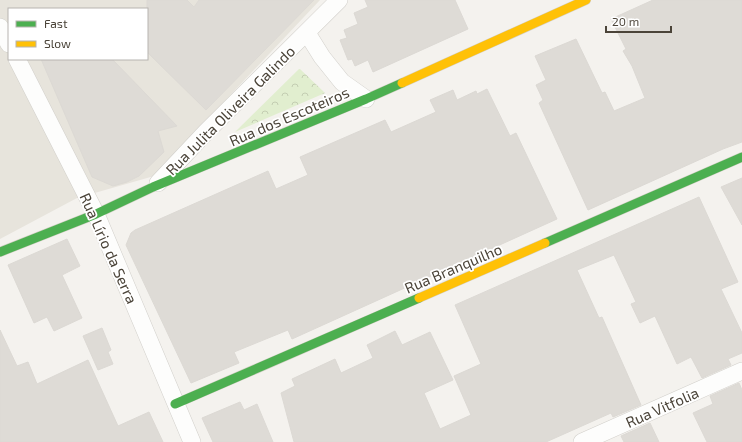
<svg xmlns="http://www.w3.org/2000/svg" width="742" height="442" font-family="'Exo 2',sans-serif">
<style>
.residential{fill:#e7e4dc;fill-rule:evenodd}
.park{fill:url(#park-crowns)}
.building{fill:#dedbd6;stroke:#dcd9d4}
.lines{fill:none;stroke-linecap:round;stroke-linejoin:round}
.street-casing{stroke:#d2d0cb;stroke-width:18}
.fast-casing{stroke:#d3cfc5;stroke-width:10}
.slow-casing{stroke:#d3cfc5;stroke-width:10}
.street{stroke:#fdfdfc;stroke-width:17}
.fast{stroke:#4caf50;stroke-width:9}
.slow{stroke:#ffc107;stroke-width:9}
.labels{text-anchor:middle;dominant-baseline:central;stroke-width:3.5;stroke-linejoin:round;paint-order:stroke}
.street-label{font-size:15px;fill:#4b4439;stroke:#fff}
</style>
<defs>
<pattern id="park-crowns" width="20" height="18" patternUnits="userSpaceOnUse"><rect width="20" height="18" fill="#e1eecf"/><path d="M2 6a3 3 0 1 1 6 0M12 15a3 3 0 1 1 6 0" fill="none" stroke="#c3cdb2"/></pattern>
</defs>
<rect width="100%" height="100%" fill="#f4f2ee"/>
<path class="residential" d="M0,0H320L154,176L77,198L0,239ZM9,9H147V59H9Z"/>
<polygon class="park" points="300,69 325,93 235,132 299,69"/>
<g class="building">
<polygon points="147,0 187,0 194,7 199,0 314,0 206,110 147,52"/>
<polygon points="365,0 455,0 468,29 373,72 368,60 355,66 352,59 348,60 340,40 347,38 344,30 358,24 354,13 368,7"/>
<polygon points="653,0 742,0 742,142 723,149 588,210 539,103 543,100 536,85 546,80 535,56 576,39 602,93 605,92 614,111 645,98 632,66 623,51 626,49 611,19"/>
<polygon points="41,59 112,59 177,126 158,131 164,152 139,176 127,182 113,186 92,177"/>
<polygon points="487,89 510,136 516,133 557,219 292,339 288,330 234,352 239,363 191,383 126,245 131,233 135,230 268,171 276,189 308,175 300,157 385,120 391,132 436,112 430,100 453,90 457,100 476,91 477,94"/>
<polygon points="742,178 742,225 721,187"/>
<polygon points="699,197 738,282 721,289 742,333 742,353 728,359 731,365 702,378 691,357 677,364 655,316 640,323 631,304 636,302 614,255 577,270 599,318 602,317 641,405 613,417 611,413 546,442 294,442 281,393 295,386 292,379 335,359 341,373 373,358 367,345 395,331 402,345 430,332 453,380 424,393 440,429 471,415 454,376 481,364 455,305"/>
<polygon points="67,239 80,266 62,275 82,318 54,331 47,317 34,323 8,265"/>
<polygon points="102,328 111,350 108,352 113,364 98,370 83,336"/>
<polygon points="0,330 17,366 28,362 37,384 88,360 118,426 149,412 163,442 0,442"/>
<polygon points="739,383 742,390 742,442 707,442 693,413 713,404 710,396"/>
<polygon points="240,402 244,410 257,404 273,442 213,442 202,418"/>
<polygon points="650,423 659,442 624,442 621,436"/>
</g>
<g class="lines">
<g class="street-casing">
<g id="street">
<polyline points="0,27 9,44"/>
<polyline points="307,33 322,57 342,82 366,99"/>
<polyline points="17,59 96,214 192,442"/>
<polyline points="158,183 206,132 339,0"/>
<polyline points="582,442 742,371"/>
</g>
</g>
<g class="fast-casing">
<g id="fast">
<polyline points="545,243 742,157"/>
<polyline points="0,252 96,214 153,187 366,99 402,83"/>
<polyline points="175,404 419,298"/>
</g>
</g>
<g class="slow-casing">
<g id="slow">
<polyline points="402,83 586,0"/>
<polyline points="419,298 545,243"/>
</g>
</g>
<use href="#street" class="street"/>
<use href="#fast" class="fast"/>
<use href="#slow" class="slow"/>
</g>
<g class="labels">
<g class="street-label">
<text transform="translate(230 110) rotate(-45)">Rua Julita Oliveira Galindo</text>
<text transform="translate(289 116) rotate(-23)">Rua dos Escoteiros</text>
<text transform="translate(109 248) rotate(66)">Rua Lírio da Serra</text>
<text transform="translate(453 268) rotate(-23)">Rua Branquilho</text>
<text transform="translate(662 407) rotate(-24)">Rua Vitfolia</text>
</g>
</g>
<rect x="8" y="8" width="140" height="52" fill="#ffffff" stroke="#b7b4b0"/>
<rect x="16" y="21" width="20" height="6" fill="#4caf50" stroke="#b7b4b0"/>
<text x="44" y="28" font-size="12" fill="#4b4439">Fast</text>
<rect x="16" y="41" width="20" height="6" fill="#ffc107" stroke="#b7b4b0"/>
<text x="44" y="48" font-size="12" fill="#4b4439">Slow</text>
<path d="M606 26v6h65v-6" fill="none" stroke="#4b4439" stroke-width="2"/>
<text x="612" y="26" font-size="12" fill="#4b4439" stroke="#ffffff" stroke-width="3" paint-order="stroke">20 m</text>
</svg>
